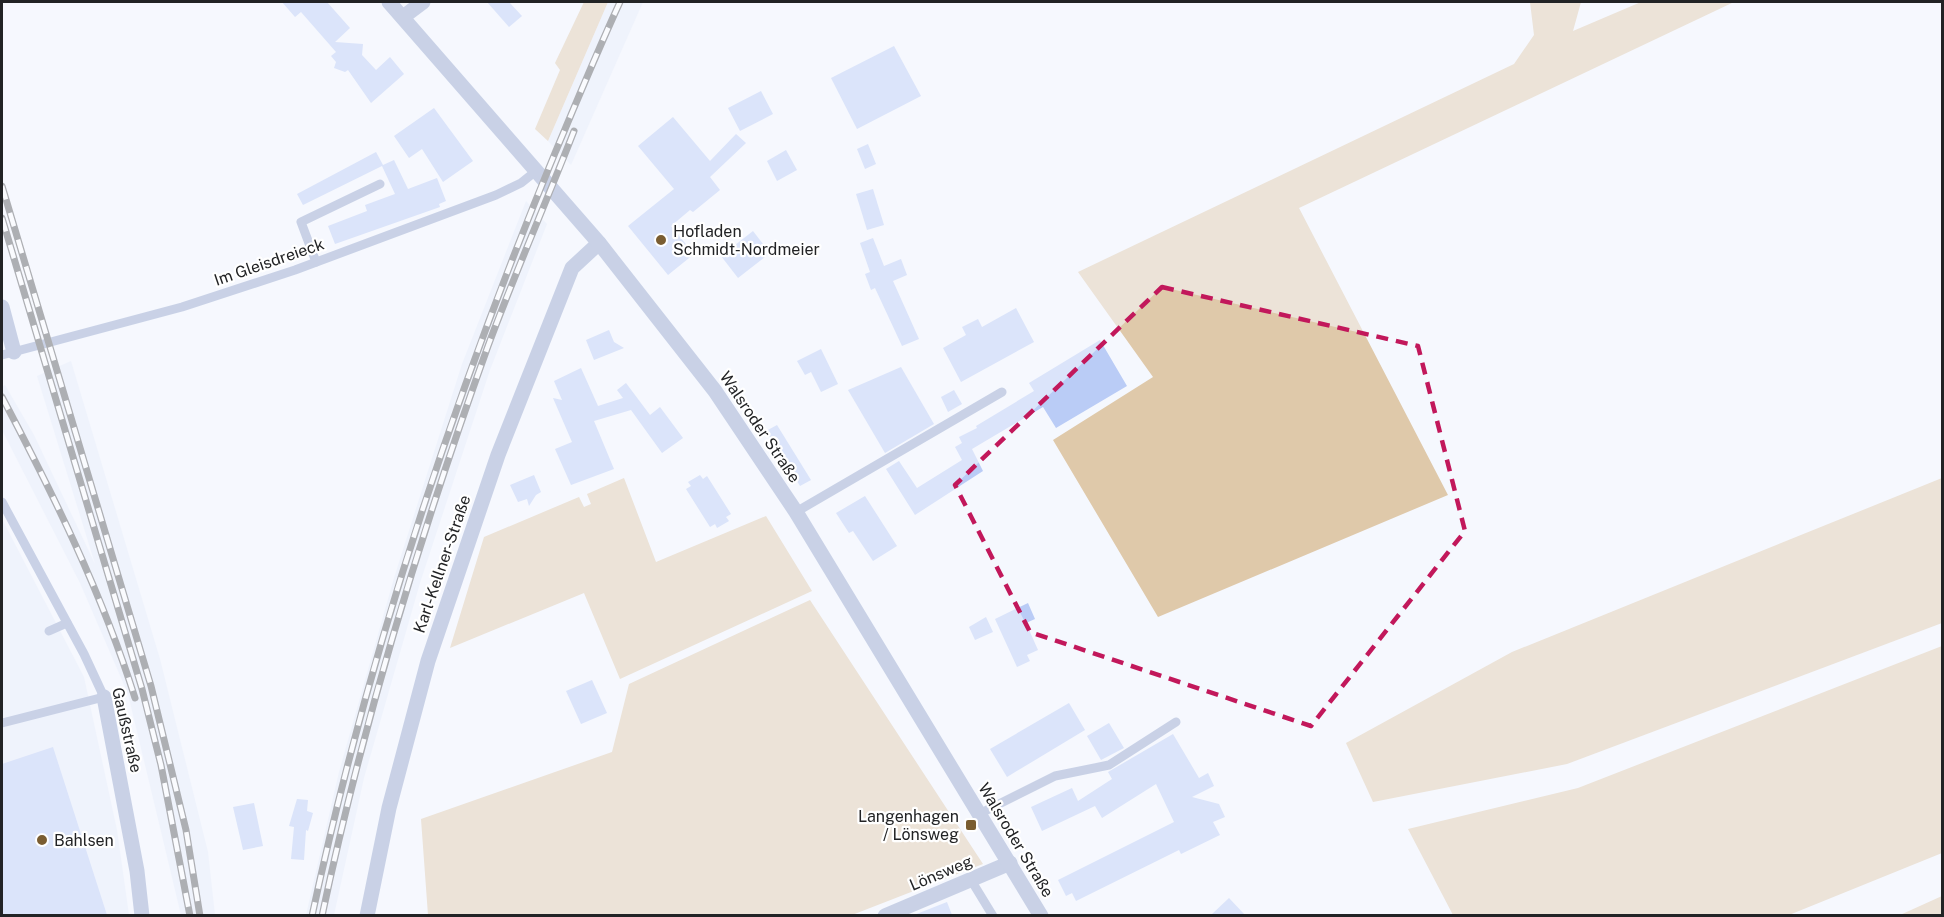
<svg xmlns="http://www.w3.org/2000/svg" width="1944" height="917" font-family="'Public Sans',sans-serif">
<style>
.built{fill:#e7edfb}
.green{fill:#dfc9aa}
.building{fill:#baccf6}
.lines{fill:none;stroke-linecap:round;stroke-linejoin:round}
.service{stroke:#92a3cb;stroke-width:9}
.minor{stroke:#92a3cb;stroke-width:15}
.tertiary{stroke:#92a3cb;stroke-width:15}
.rail-casing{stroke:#56575a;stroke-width:7}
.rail{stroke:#fff;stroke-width:4.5;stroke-dasharray:14;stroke-linecap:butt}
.marked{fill:none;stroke:#c2185b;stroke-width:4.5;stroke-dasharray:12 8;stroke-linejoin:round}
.poi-dot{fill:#7a5d31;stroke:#fff;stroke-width:2}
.labels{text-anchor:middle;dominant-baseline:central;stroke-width:4.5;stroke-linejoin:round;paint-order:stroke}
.poi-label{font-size:16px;fill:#222325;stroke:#fff;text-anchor:start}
.street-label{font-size:16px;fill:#222325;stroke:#fff}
</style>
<rect width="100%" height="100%" fill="#f5f8fe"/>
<g class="built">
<polygon points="608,2 643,2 571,165 548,141"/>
<polygon points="526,201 547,224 490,370 420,583 364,778 334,915 306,915 339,772 394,578 462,364"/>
<polygon points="71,361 160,659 208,852 215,915 181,915 128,694 80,583 2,430 2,387 5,385 34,435 95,564 37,376"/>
<polygon points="2,519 84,677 117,830 129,915 2,915"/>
</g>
<g class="green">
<polygon points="584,2 608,2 548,141 535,129 560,70 555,63"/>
<polygon points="1530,2 1581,2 1573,31 1641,2 1734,2 1299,208 1448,495 1158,617 1053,440 1153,377 1078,272 1514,64 1534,35"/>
<polygon points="624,478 656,562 766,516 812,591 620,679 584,593 450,648 484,537 579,497 584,507 591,504 587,494"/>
<polygon points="1942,478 1942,623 1567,764 1373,802 1346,743 1512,652"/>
<polygon points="810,600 983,864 852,915 428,915 421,819 612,752 629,684"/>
<polygon points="1942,646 1942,853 1789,915 1453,915 1408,829 1578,788"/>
<polygon points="1942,896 1942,915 1900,915"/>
</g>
<g class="building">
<polygon points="282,2 327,2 350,28 335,42 363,44 362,55 376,70 390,57 404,74 371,103 348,70 345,72 334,68 336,62 331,56 336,52 301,12 295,17"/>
<polygon points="487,2 509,2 522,16 509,27"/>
<polygon points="894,46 921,96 857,129 831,78"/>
<polygon points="761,91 773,114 740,131 728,108"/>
<polygon points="434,108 473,161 443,182 422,149 409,158 394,136"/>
<polygon points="673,117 710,161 736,134 746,143 710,177 720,190 693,212 690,210 671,226 694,254 668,275 628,226 674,189 638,146"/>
<polygon points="868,144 876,164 865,169 857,149"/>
<polygon points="786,150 797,170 777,181 767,161"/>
<polygon points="376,152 383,165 394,160 408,189 437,178 446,201 439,204 440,207 335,244 328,226 367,211 365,205 395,194 382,166 303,205 297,194"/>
<polygon points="873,189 884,225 867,230 856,194"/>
<polygon points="753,231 770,253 738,278 721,256"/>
<polygon points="873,238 884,266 901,259 907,275 893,281 919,339 902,346 875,288 871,290 865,274 870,272 860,243"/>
<polygon points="1016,308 1034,342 961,382 943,348 966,335 962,327 978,319 982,327"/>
<polygon points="609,330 614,342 624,348 594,360 586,340"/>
<polygon points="1100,340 1127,386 1056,428 1043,407 972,449 983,471 915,515 886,469 899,461 917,488 962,460 955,447 962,443 959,437 977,428 976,426 1034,391 1029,383"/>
<polygon points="821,349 838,384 821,392 811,372 805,375 797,361"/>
<polygon points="901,367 934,424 885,453 848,390"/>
<polygon points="581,368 598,406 623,398 617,390 626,383 650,415 660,407 683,438 662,453 631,410 594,421 614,469 571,485 555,449 572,442 553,398 562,400 554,381"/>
<polygon points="954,390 962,404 948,412 941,397"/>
<polygon points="777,425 811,480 800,486 766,431"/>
<polygon points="534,475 541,492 536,495 529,506 527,499 518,502 510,485"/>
<polygon points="700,475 703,479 707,476 731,514 726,517 729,521 717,528 715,524 710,527 686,489 691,486 688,482"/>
<polygon points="865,496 897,546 873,561 853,531 849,533 836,513"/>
<polygon points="1028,603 1035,619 1026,623 1038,650 1027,655 1030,661 1017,667 995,619"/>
<polygon points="986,617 993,632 975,640 969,627"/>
<polygon points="592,680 607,713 581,724 566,691"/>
<polygon points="1069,703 1085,730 1007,777 990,749"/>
<polygon points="1109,723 1124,748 1101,760 1087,736"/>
<polygon points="1173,734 1199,778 1208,773 1214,786 1192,797 1219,804 1225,817 1213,822 1220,835 1181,854 1179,850 1076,901 1072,893 1066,896 1058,880 1174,822 1156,784 1102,818 1095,806 1042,831 1031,807 1072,788 1078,801 1112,779 1108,772"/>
<polygon points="53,747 107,915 2,915 2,764"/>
<polygon points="297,799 308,800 307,811 313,813 308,831 306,830 304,860 291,859 294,827 289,826"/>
<polygon points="254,803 263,846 243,850 233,807"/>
<polygon points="1229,898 1245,915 1211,915"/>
<polygon points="947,902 952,915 914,915"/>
</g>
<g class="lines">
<g class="service">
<polyline points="316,262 301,222 380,184"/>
<polyline points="2,355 182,307 295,270 496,195 521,183 536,171"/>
<polyline points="2,502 84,654 104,697 2,723"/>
<polyline points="796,512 1002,392"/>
<polyline points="49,631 67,623"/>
<polyline points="979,814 1055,776 1109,765 1176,722"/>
<polyline points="971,880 993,916"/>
</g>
<g class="minor">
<polyline points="403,17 423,2"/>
<polyline points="2,307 14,352"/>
<polyline points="104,697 137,871 142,916"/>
<polyline points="367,916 389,808 428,661 498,455 572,268 599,243"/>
<polyline points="885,916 1010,863"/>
</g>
<polyline class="tertiary" points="389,2 599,243 715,391 796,512 1041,916"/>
<g class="rail-casing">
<g id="rail">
<polyline points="2,186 151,686 186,830 200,916"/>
<polyline points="2,218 142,689 161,765 190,916"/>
<path d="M2,397C53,494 102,593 135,698"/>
<path d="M312,916C368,654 453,400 555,153C576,103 597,52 620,2"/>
<path d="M322,916C363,722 421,532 488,346C515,273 546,203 574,131"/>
</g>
</g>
<use href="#rail" class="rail"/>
</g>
<path d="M0 0H1944V917H0ZM1162,287L1418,346L1465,531L1311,726L1030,632L955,485Z" fill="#f5f8fe" fill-opacity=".55" fill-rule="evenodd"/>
<path class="marked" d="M1162,287L1418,346L1465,531L1311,726L1030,632L955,485Z"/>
<g class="poi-dot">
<circle cx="661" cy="240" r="6"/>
<rect x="965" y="819" width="12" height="12" rx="3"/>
<circle cx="42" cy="840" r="6"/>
</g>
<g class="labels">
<g class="poi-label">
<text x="673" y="231">Hofladen<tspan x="673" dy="18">Schmidt-Nordmeier</tspan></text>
<text x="959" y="816" text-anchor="end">Langenhagen<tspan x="959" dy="18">/ Lönsweg</tspan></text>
<text x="54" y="840">Bahlsen</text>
</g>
<g class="street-label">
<text transform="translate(269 262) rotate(-19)">Im Gleisdreieck</text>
<text transform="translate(760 427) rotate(56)">Walsroder Straße</text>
<text transform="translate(442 564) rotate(-71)">Karl-Kellner-Straße</text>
<text transform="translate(127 730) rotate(77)">Gaußstraße</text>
<text transform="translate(1016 840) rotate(59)">Walsroder Straße</text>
<text transform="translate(941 873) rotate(-23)">Lönsweg</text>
</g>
</g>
<rect width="1944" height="917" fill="none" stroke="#222325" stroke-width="6"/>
</svg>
